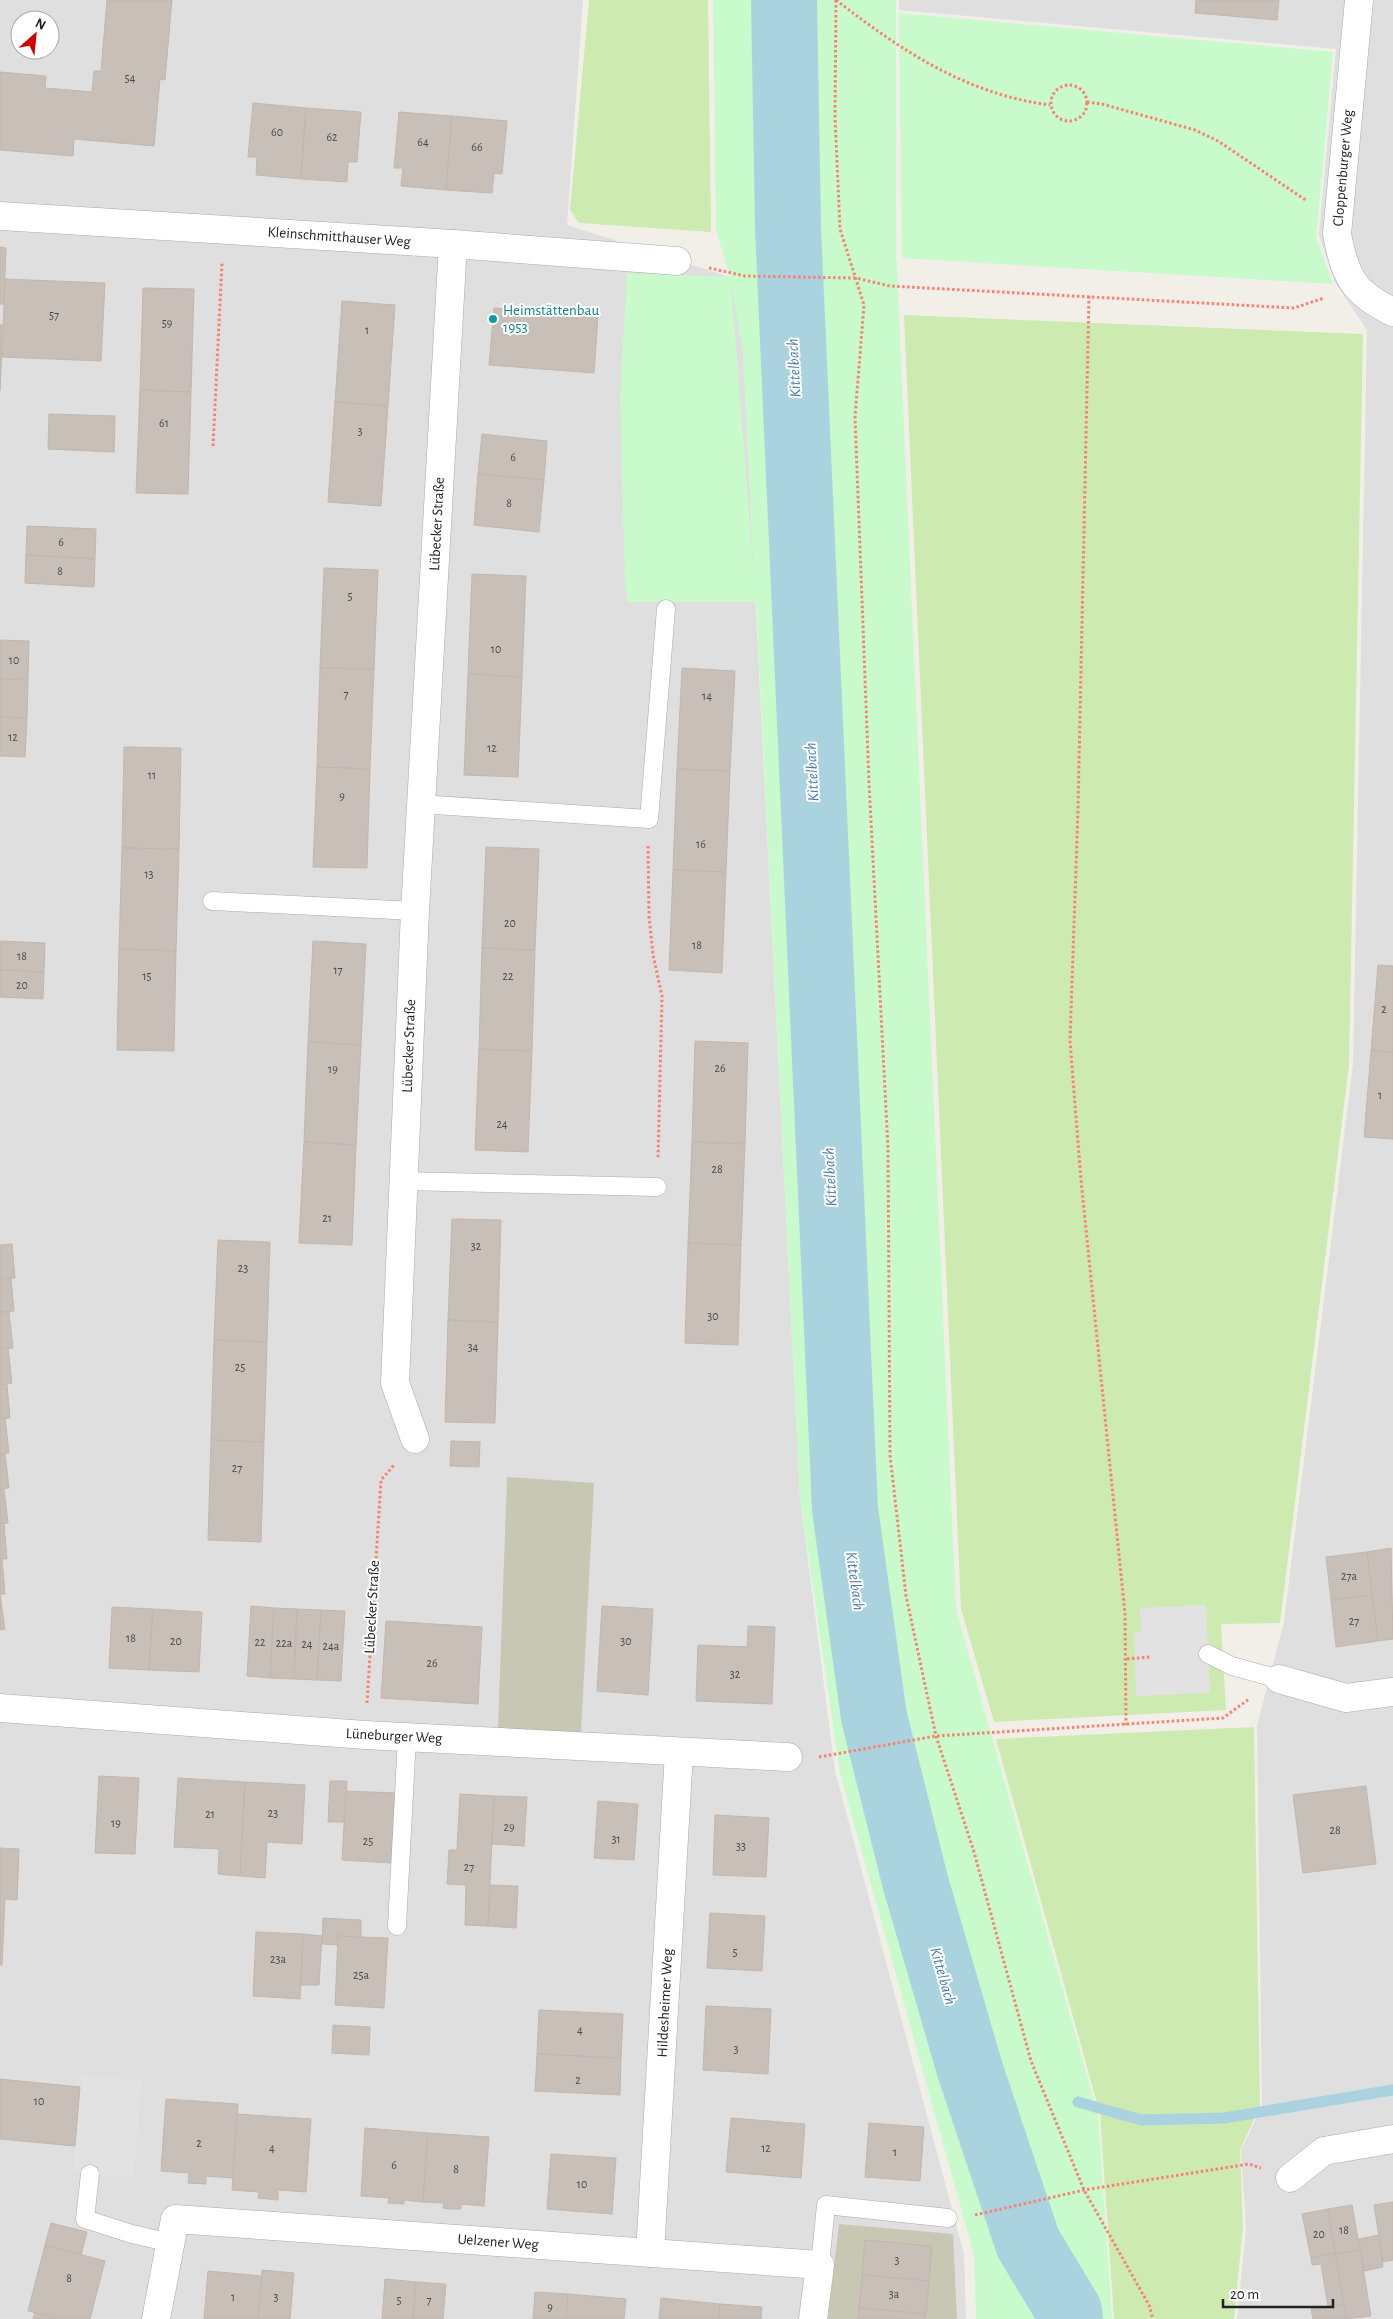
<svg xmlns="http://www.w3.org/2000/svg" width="1393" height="2319" font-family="'Alegreya Sans',sans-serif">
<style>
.residential{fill:#e0dfdf;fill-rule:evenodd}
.construction{fill:#c7c7b4}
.grass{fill:#cdebb0}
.park{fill:#c8facc;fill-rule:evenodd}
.parking{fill:#e2e2e2}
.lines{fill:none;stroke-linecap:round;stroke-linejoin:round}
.stream{stroke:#aad3df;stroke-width:11}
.river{stroke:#aad3df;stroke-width:66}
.building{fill:#c7bfb8;stroke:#c4b6ab}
.service-casing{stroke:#a9a9a9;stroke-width:19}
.minor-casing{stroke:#a9a9a9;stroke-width:29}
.path{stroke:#fa8072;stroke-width:3;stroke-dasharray:2.5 2.5;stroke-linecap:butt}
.service{stroke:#fff;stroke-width:18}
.minor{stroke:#fff;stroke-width:28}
.culture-dot{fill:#0f9aa8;stroke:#fff;stroke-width:2}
.labels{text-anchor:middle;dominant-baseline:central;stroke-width:4;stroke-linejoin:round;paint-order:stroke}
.number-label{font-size:12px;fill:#4b4948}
.street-label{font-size:15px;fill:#222;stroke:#fff}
.culture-label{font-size:15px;fill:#0d838f;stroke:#fff;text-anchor:start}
.water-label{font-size:16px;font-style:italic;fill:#4a7aab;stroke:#fff}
</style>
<rect width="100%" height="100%" fill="#f2efe9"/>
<g class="residential">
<path d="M0,0H583L567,225L730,277L743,350L800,1498L835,1771L964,2254L966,2319H0ZM20,20H50V50H20Z"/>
<polygon points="899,0 1393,0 1393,2319 1237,2319 1246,2228 1241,2150 1262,2106 1257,1726 1284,1622 1353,1064 1367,330 1335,282 1319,235 1336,49 899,10"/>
</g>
<g class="construction">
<polygon points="507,1477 594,1483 581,1734 498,1728"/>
<polygon points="839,2224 953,2234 957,2319 828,2319"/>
</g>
<g class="grass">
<polygon points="589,0 708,0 711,232 579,223 570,210"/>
<polygon points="904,315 1363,334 1349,1065 1280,1623 1221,1624 1226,1710 994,1722 961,1609"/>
<polygon points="1254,1727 1260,2106 1240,2150 1243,2226 1234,2319 1114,2319 1100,2114 996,1739"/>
</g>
<g class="park">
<path d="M713,0H896V246L956,1609L1098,2115L1112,2319H976L974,2255L840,1773L800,1498L756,602H628L625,584L620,398L627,273L730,277L716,230ZM731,285L743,350L754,576V575Z"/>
<polygon points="899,13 1333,52 1316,238 1333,284 902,258"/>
</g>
<g class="parking">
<polygon points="1206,1605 1210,1693 1136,1696 1134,1631 1141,1631 1140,1608"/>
<polygon points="81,2075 142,2080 133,2178 73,2172"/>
</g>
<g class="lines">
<g class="stream">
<polyline points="970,2070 999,2077"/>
<polyline points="1078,2102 1141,2120 1224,2118 1393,2090"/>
</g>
<polyline class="river" points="784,0 788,228 845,1509 874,1717 915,1881 970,2070 1028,2243 1069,2311 1070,2319"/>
</g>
<g class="building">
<polygon points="107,0 172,0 165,80 160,79 154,146 74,139 73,156 0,150 0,72 46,76 45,88 92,92 94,71 101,71"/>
<polygon points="1196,0 1279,0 1277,20 1195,13"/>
<polygon points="253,103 306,108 301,179 256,175 257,157 248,157"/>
<polygon points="306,108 361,112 357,162 348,162 347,182 301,179"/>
<polygon points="399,112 452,116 446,190 401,186 403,168 394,168"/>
<polygon points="452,116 507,121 502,174 494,173 492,193 446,190"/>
<polygon points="0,247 6,248 4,304 0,304"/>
<polygon points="5,279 105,283 101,361 2,357"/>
<polygon points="143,288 194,289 191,392 140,390"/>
<polygon points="342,301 395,305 388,406 335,402"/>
<polygon points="494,308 598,316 594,373 489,365"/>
<polygon points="0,325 3,325 0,391"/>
<polygon points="140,390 191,392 188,494 136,493"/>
<polygon points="335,402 388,406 381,506 328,502"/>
<polygon points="49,414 115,416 114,452 48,449"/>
<polygon points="482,434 547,441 544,480 478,474"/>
<polygon points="478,474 544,480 539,532 474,525"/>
<polygon points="27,526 96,529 95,559 26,555"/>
<polygon points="26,555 95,559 94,587 25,583"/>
<polygon points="324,568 378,570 374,669 320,668"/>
<polygon points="472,574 526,576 522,677 468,674"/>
<polygon points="0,640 29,641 28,680 0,679"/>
<polygon points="320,668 374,669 370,769 317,767"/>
<polygon points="682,668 735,671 730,771 677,769"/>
<polygon points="468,674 522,677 518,777 464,775"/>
<polygon points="0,679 28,680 27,718 0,717"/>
<polygon points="0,717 27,718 25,757 0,756"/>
<polygon points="124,747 181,748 179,849 122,848"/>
<polygon points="317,767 370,769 367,868 313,867"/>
<polygon points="677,769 730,771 726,872 673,870"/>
<polygon points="486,847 539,849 535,950 482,948"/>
<polygon points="122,848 179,849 176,951 119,949"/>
<polygon points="673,870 726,872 722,973 669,970"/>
<polygon points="0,941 45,943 44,972 0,970"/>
<polygon points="313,941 366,944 361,1045 308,1042"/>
<polygon points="482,948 535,950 532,1051 479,1049"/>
<polygon points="119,949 176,951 174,1051 117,1050"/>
<polygon points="1378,965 1393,966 1393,1052 1371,1051"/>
<polygon points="0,970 44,972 43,999 0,997"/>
<polygon points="695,1041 748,1043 745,1144 692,1142"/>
<polygon points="308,1042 361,1045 356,1145 304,1142"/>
<polygon points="479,1049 532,1051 528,1152 475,1150"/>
<polygon points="1371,1051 1393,1052 1393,1139 1364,1137"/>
<polygon points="304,1142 356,1145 352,1245 299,1243"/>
<polygon points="692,1142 745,1144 741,1245 688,1243"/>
<polygon points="452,1219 501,1220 498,1322 448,1320"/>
<polygon points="218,1240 270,1242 267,1342 214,1340"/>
<polygon points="688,1243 741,1245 738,1345 685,1343"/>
<polygon points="12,1244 15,1278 0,1279 0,1245"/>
<polygon points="11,1278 14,1311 0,1312 0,1279"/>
<polygon points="0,1312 9,1312 13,1348 0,1349"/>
<polygon points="448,1320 498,1322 495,1423 445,1422"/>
<polygon points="214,1340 267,1342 264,1442 211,1440"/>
<polygon points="8,1348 12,1383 0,1385 0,1349"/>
<polygon points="7,1384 10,1418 0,1419 0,1385"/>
<polygon points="5,1418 9,1453 0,1454 0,1419"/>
<polygon points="211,1440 264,1442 261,1542 208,1540"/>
<polygon points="451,1441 480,1442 479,1467 450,1466"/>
<polygon points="0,1454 5,1454 9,1488 0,1489"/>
<polygon points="0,1489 4,1489 8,1523 0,1524"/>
<polygon points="0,1524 4,1524 7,1559 0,1559"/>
<polygon points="1391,1548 1393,1639 1378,1641 1367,1552"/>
<polygon points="1367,1552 1372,1595 1331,1600 1326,1557"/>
<polygon points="0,1559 2,1559 5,1594 0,1594"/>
<polygon points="0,1594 5,1629 0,1630"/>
<polygon points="1372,1595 1378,1641 1336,1647 1331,1600"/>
<polygon points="251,1606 274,1608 270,1678 247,1676"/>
<polygon points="602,1606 653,1609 648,1695 597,1691"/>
<polygon points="112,1607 153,1609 149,1670 109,1668"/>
<polygon points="274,1608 297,1609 294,1679 270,1678"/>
<polygon points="153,1609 202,1612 199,1672 149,1670"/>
<polygon points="297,1609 321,1610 317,1680 294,1679"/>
<polygon points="321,1610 345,1611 341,1681 317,1680"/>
<polygon points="386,1621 482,1627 478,1704 381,1698"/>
<polygon points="748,1626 775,1627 772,1704 696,1701 698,1645 747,1647"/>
<polygon points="99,1776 139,1778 135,1854 95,1853"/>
<polygon points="178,1778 245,1782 240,1876 218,1874 219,1849 174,1847"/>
<polygon points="330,1781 347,1781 345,1822 328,1822"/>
<polygon points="245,1782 305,1785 302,1844 267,1842 265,1878 240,1876"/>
<polygon points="1366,1786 1376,1864 1303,1873 1293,1795"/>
<polygon points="346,1791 395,1793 392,1863 342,1860"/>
<polygon points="460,1794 494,1796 488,1926 465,1925 466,1885 447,1884 449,1850 457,1850"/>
<polygon points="494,1796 527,1797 524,1846 492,1844"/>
<polygon points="598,1801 638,1804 634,1860 594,1858"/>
<polygon points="715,1815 769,1818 766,1877 713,1875"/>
<polygon points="0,1848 19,1849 17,1900 5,1899 2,1965 0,1965"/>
<polygon points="490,1885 518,1886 516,1928 488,1926"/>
<polygon points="710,1913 765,1916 762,1971 707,1968"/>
<polygon points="323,1918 361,1920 361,1937 338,1936 338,1945 322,1944"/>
<polygon points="256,1932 303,1934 300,1999 253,1996"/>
<polygon points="303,1934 322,1936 319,1985 301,1985"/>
<polygon points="338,1936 388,1938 384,2008 335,2005"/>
<polygon points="706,2006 771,2009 768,2074 703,2070"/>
<polygon points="539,2010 623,2014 621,2058 537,2054"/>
<polygon points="333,2025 370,2027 369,2055 332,2053"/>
<polygon points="537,2054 621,2058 620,2095 535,2091"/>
<polygon points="0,2079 80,2087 75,2146 0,2139"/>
<polygon points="166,2099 238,2104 233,2178 206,2176 206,2184 188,2183 189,2173 161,2171"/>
<polygon points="237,2114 311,2119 306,2192 278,2190 278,2200 258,2198 259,2192 232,2190"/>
<polygon points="731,2118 805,2124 801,2178 726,2172"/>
<polygon points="869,2123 924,2127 920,2181 865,2177"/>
<polygon points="365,2128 428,2133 423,2202 404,2200 404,2204 388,2203 389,2198 361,2196"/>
<polygon points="428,2133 489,2137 484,2206 461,2204 461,2209 452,2209 443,2208 444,2203 423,2202"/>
<polygon points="551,2154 616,2158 612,2214 547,2209"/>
<polygon points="1393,2202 1393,2260 1383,2262 1374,2205"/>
<polygon points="1352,2205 1360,2250 1335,2254 1328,2209"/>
<polygon points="1328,2209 1335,2253 1311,2258 1302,2214"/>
<polygon points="51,2223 87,2232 81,2255 45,2245"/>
<polygon points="1379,2235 1383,2267 1364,2271 1359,2239"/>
<polygon points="865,2240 932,2246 929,2281 862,2275"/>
<polygon points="45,2245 105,2261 90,2319 60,2319 28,2311"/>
<polygon points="1360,2250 1371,2316 1346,2319 1335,2254"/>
<polygon points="1335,2253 1344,2304 1328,2306 1321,2264 1312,2265 1311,2258"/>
<polygon points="262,2270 294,2273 290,2319 258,2319"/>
<polygon points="208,2271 262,2276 258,2319 204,2319"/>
<polygon points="862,2275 929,2281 926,2314 859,2308"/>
<polygon points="385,2279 416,2282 413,2319 382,2319"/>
<polygon points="416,2282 446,2284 443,2319 413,2319"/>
<polygon points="535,2292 568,2294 566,2319 533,2319"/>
<polygon points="568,2294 626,2299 624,2319 566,2319"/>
<polygon points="661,2298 720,2304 719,2319 659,2319"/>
<polygon points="720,2304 762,2307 761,2319 719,2319"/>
<polygon points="1344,2304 1346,2319 1313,2319 1311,2309"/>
<polygon points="859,2308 926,2314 925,2319 858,2319"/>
<polygon points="35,2313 60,2319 33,2319"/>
</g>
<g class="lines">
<g class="service-casing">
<g id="service">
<polyline points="420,804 649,819 666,609"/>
<polyline points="212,901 415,911"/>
<polyline points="404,1181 657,1187"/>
<polyline points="1208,1654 1232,1666 1279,1679"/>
<polyline points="397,1926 407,1737"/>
<polyline points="90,2174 85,2219 132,2234 171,2243"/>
<polyline points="820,2265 826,2205 948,2218"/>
</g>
</g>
<g class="minor-casing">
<g id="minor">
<path d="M1359,0L1337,234C1345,276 1353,293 1393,312"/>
<polyline points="0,216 453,244 677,261"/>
<polyline points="415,1439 395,1383 415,911 453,244"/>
<polyline points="1279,1679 1346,1698 1393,1692"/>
<polyline points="0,1708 365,1735 788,1757"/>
<polyline points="1290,2178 1324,2151 1393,2139"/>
<polyline points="650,2253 679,1752"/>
<polyline points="156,2319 175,2219 820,2265 813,2319"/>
</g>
</g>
<g class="path">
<polyline points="836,0 835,117 840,229 864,305 855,417 869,783 888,1148 890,1455 906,1596 936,1736 974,1852 1031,2061 1084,2190 1149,2305 1153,2319"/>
<path d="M836,0C902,51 966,94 1050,105"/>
<circle cx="1069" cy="103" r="18"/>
<polyline points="1087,102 1102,104 1195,130 1218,141 1307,201"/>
<polyline points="709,268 745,276 856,278 890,286 1294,308 1324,298"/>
<polyline points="1089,296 1078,809 1070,1041 1081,1180 1125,1614 1126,1725"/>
<polyline points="213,446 222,263"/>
<polyline points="648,846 649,916 653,955 662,996 658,1159"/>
<polyline points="1127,1659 1150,1657"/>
<polyline points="367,1703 381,1480 394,1465"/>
<polyline points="819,1757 936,1736 1223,1718 1249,1699"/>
<polyline points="975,2215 1084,2190 1249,2164 1261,2168"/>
</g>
<use href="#service" class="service"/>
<use href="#minor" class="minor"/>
</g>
<circle class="culture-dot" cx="493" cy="319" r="5"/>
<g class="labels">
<g class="number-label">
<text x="130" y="78">54</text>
<text x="277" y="132">60</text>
<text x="332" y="137">62</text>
<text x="423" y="142">64</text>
<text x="477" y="147">66</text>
<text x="54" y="315">57</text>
<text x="167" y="323">59</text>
<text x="367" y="330">1</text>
<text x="164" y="423">61</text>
<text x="360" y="431">3</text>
<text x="513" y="457">6</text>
<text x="509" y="503">8</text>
<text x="61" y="542">6</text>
<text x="60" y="571">8</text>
<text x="350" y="596">5</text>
<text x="496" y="649">10</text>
<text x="14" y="660">10</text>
<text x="346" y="694">7</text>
<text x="707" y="696">14</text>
<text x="13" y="737">12</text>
<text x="492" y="748">12</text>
<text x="152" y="775">11</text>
<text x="342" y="796">9</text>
<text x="701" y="844">16</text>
<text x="149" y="874">13</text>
<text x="510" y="923">20</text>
<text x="697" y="945">18</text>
<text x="22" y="956">18</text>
<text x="338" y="970">17</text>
<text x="147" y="976">15</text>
<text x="508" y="976">22</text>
<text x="22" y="985">20</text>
<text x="1384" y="1009">2</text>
<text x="720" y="1068">26</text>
<text x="333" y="1069">19</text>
<text x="1380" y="1095">1</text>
<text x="502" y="1124">24</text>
<text x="717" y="1169">28</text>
<text x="327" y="1218">21</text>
<text x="476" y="1246">32</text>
<text x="243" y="1268">23</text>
<text x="713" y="1316">30</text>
<text x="473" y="1347">34</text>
<text x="240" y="1367">25</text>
<text x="237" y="1468">27</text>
<text x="1349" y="1576">27a</text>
<text x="1354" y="1621">27</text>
<text x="131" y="1638">18</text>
<text x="176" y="1641">20</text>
<text x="626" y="1641">30</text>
<text x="260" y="1642">22</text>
<text x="284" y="1643">22a</text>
<text x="307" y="1644">24</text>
<text x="331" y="1646">24a</text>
<text x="432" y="1663">26</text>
<text x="735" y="1674">32</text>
<text x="273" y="1813">23</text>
<text x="210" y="1814">21</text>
<text x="116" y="1823">19</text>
<text x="509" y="1827">29</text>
<text x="1335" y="1830">28</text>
<text x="616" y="1839">31</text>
<text x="368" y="1841">25</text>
<text x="741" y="1846">33</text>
<text x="469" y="1867">27</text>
<text x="735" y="1952">5</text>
<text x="278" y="1959">23a</text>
<text x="361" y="1975">25a</text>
<text x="580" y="2030">4</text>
<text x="736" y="2049">3</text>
<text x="578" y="2080">2</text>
<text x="39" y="2101">10</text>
<text x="199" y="2143">2</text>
<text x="272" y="2148">4</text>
<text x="766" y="2148">12</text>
<text x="895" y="2152">1</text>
<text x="394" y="2165">6</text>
<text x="456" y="2169">8</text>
<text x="582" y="2184">10</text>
<text x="1344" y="2230">18</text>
<text x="1319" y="2234">20</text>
<text x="897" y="2260">3</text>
<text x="69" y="2278">8</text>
<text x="894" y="2294">3a</text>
<text x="233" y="2297">1</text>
<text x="276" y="2297">3</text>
<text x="399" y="2300">5</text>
<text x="429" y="2300">7</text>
<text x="550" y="2307">9</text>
</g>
<g class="street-label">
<text transform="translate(1343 168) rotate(-85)">Cloppenburger Weg</text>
<text transform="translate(339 237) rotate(4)">Kleinschmitthauser Weg</text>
<text transform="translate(437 524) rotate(-87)">Lübecker Straße</text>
<text transform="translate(409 1046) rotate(-88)">Lübecker Straße</text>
<text transform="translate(372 1607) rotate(-87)">Lübecker Straße</text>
<text transform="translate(394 1736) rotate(3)">Lüneburger Weg</text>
<text transform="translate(665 2003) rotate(-87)">Hildesheimer Weg</text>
<text transform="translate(498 2242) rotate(4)">Uelzener Weg</text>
</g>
<g class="culture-label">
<text x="503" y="310">Heimstättenbau<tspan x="503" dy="17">1953</tspan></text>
</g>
<g class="water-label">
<text transform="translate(794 368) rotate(-93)">Kittelbach</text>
<text transform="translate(812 772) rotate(-93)">Kittelbach</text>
<text transform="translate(830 1177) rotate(-93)">Kittelbach</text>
<text transform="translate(855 1581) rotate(82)">Kittelbach</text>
<text transform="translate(943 1976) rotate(74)">Kittelbach</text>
</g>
</g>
<g transform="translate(35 35) rotate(27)"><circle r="24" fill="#ffffff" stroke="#a7a7a7"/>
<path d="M0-4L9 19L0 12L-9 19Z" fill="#d40000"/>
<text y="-8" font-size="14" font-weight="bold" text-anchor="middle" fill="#222222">N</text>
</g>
<path d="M1223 2299v8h110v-8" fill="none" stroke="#222222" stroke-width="2.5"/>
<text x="1230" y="2299" font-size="15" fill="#222222" stroke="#ffffff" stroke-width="4" paint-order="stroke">20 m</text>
</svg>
